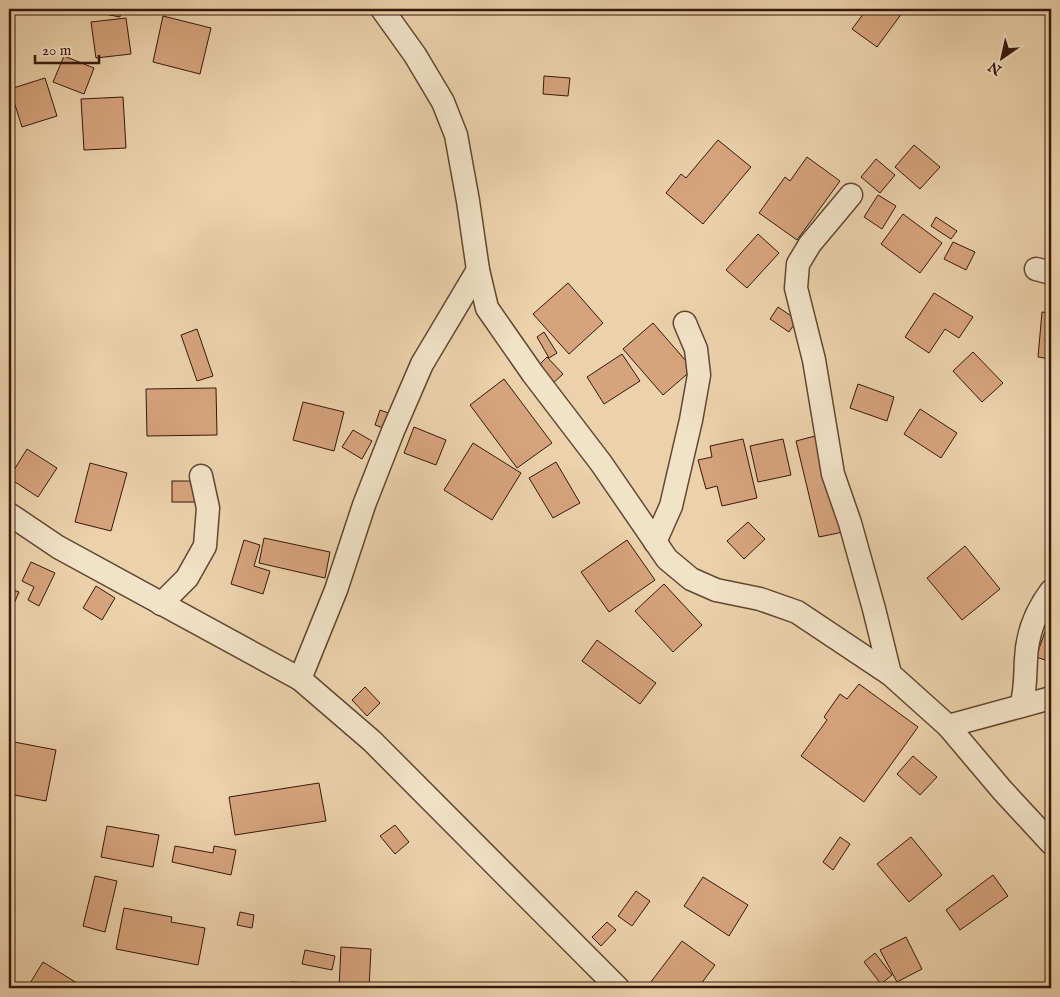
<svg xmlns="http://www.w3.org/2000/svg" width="1060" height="997" font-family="'IM FELL English',serif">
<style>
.building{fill:#d7a37c;stroke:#35180c}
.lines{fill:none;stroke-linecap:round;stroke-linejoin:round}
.street-casing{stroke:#624634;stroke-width:25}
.street{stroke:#f2e2c8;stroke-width:22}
</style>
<rect width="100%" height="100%" fill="#ebd2ab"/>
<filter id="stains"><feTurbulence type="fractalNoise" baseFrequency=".004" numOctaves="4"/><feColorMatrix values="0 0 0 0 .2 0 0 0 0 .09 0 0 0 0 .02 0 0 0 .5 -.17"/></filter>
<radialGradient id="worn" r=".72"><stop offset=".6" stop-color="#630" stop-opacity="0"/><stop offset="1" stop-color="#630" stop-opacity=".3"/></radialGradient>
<g class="building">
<polygon points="90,9 121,9 120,17 89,11"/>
<polygon points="867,9 905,9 877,47 852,29"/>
<polygon points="163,16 211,28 200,74 153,62"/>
<polygon points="126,18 131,54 96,58 91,22"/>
<polygon points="64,56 94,68 84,94 53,82"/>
<polygon points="544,76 570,78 568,96 543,94"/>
<polygon points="45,78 57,116 22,127 10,89"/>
<polygon points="123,97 126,148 84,150 81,99"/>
<polygon points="718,140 751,167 703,224 666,193 681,174 686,178"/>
<polygon points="914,145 940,167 920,189 895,167"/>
<polygon points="807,157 840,181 797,240 759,213 785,177 790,181"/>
<polygon points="876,159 895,175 880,193 861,177"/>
<polygon points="878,195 896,206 882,229 864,217"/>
<polygon points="903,214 942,243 920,273 881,244"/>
<polygon points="936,217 957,231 951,239 931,226"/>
<polygon points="758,234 779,253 747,288 726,270"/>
<polygon points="953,242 975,252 966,270 944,259"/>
<polygon points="568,283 603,323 569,354 533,314"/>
<polygon points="934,293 973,317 959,338 945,329 929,353 905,337"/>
<polygon points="778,307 797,320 789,332 770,319"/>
<polygon points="1042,312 1051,313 1051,359 1038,357"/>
<polygon points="653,323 693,369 663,395 623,349"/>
<polygon points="197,329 213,376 197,381 181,335"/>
<polygon points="544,332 557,353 549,358 537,337"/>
<polygon points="973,352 1003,383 982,402 953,371"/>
<polygon points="622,354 640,381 604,404 587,377"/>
<polygon points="547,357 563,374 551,385 536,368"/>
<polygon points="504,379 552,443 517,468 470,405"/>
<polygon points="858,384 894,397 887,421 850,408"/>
<polygon points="216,388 217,435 147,436 146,389"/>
<polygon points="303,402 344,412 334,451 293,440"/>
<polygon points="920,409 957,433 941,458 904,434"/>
<polygon points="380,410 394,415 389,430 375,425"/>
<polygon points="414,427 446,440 436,465 404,453"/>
<polygon points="353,430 372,441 362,459 342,447"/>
<polygon points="819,435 843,532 819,537 796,441"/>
<polygon points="743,439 757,498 722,506 717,486 706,489 698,460 712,457 710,446"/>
<polygon points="783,439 791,475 758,482 750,446"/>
<polygon points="473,443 521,473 492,520 444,490"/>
<polygon points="27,449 57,468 38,497 9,478"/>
<polygon points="556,462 580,503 553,518 529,478"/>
<polygon points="90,463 127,473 111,531 75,522"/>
<rect x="172" y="481" width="29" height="21"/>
<polygon points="748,522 765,539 744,559 727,541"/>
<polygon points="264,538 330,552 325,578 259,563"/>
<polygon points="244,540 260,545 254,566 270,571 263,594 231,584"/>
<polygon points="627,540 655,580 609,612 581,572"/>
<polygon points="965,546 1000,589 962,620 927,578"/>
<polygon points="31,562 55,573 39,606 28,600 34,587 22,581"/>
<polygon points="664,584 702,625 673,652 635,611"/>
<polygon points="96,586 115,598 102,620 83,608"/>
<polygon points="9,588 19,592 9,615"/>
<polygon points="1051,615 1051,662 1036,657"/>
<polygon points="597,640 656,683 640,704 582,661"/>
<polygon points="859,684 918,727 864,802 801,756 827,720 824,717 840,694 847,699"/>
<polygon points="365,687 380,703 367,716 352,700"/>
<polygon points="9,741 56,750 46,801 9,794"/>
<polygon points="913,756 937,777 920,795 897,774"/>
<polygon points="319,783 326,821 235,835 229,797"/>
<polygon points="395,825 409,842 395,854 380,836"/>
<polygon points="107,826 159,835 153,867 101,857"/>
<polygon points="840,837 850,844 833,870 823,862"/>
<polygon points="911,837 942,875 909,902 877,864"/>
<polygon points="175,846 213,853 214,846 236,850 231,875 172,862"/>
<polygon points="993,875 1008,896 960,930 946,910"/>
<polygon points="95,876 117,881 105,932 83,926"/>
<polygon points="703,877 748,905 729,936 684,906"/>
<polygon points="636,891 650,901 632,926 618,916"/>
<polygon points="124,908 172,917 171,922 205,928 198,965 116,949"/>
<polygon points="240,912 254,915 252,928 237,925"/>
<polygon points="607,922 616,930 601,946 592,937"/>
<polygon points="906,937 922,969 897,982 880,950"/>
<polygon points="682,941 715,965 698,988 649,988 647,987"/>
<polygon points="341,947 371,949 369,988 339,988"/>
<polygon points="305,950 335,956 332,970 302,964"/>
<polygon points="875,953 892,975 881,984 864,962"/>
<polygon points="43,962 85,988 27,988"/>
<polygon points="291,982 333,984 333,988 290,988"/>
</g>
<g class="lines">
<g class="street-casing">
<g id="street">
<polyline points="382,9 415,55 443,102 456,135 468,201 478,270 487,308 533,374 601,463 667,559 691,579 716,590 760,599 797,612 890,674 948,726 1002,790 1051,843"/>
<polyline points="851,195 810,244 798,264 796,288 814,360 833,474 850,523 874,609 890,674"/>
<polyline points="1036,269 1051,273"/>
<polyline points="9,514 58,547 300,679 372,741 618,988"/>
<polyline points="655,542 671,506 691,420 699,375 696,349 685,323"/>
<polyline points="161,604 187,578 205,546 208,508 201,476"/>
<polyline points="300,679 336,590 364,505 393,431 422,364 478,270"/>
<path d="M1021,706C1026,690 1025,675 1026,659C1027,634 1036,611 1051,591"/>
<polyline points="948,726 1051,698"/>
</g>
</g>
<use href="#street" class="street"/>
</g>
<rect width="1060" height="997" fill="none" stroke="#ebd2ab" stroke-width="30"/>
<rect x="10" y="10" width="1040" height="977" fill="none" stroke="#35180c" stroke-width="2.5"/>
<rect x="15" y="15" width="1030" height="967" fill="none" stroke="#35180c"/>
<g transform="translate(1002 58) rotate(214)" stroke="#f2e2c8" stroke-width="4" paint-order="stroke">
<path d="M0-4L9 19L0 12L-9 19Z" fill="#35180c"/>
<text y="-8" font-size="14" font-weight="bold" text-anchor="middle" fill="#35180c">N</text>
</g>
<path d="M35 55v8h64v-8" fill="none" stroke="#35180c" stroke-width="2.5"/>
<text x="42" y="55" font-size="15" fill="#35180c" stroke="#f2e2c8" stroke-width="4" paint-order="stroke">20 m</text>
<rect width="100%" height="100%" filter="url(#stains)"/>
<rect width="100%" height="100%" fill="url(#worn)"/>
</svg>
